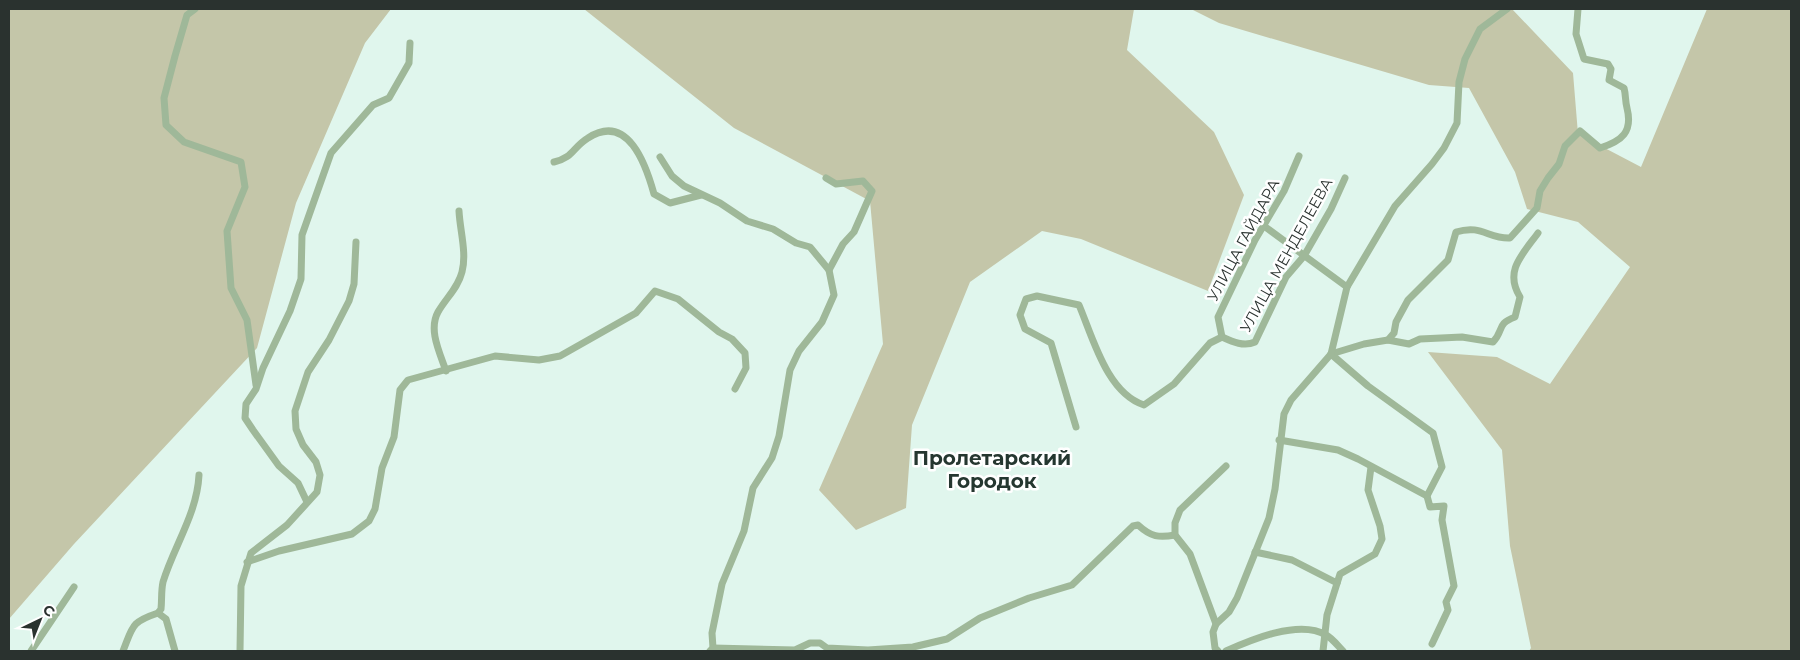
<svg xmlns="http://www.w3.org/2000/svg" width="1800" height="660" font-family="Montserrat,sans-serif">
<style>
.green{fill:#c4c6a9}
.lines{fill:none;stroke-linecap:round;stroke-linejoin:round}
.minor{stroke:#9fb899;stroke-width:7}
.labels{text-anchor:middle;dominant-baseline:central;stroke-width:5;stroke-linejoin:round;paint-order:stroke}
.street-label{font-size:15px;fill:#2a322f;stroke:#fff}
.district-label{font-size:20px;font-weight:bold;fill:#253730;stroke:#fff}
</style>
<rect width="100%" height="100%" fill="#e0f6ed"/>
<g class="green">
<polygon points="9,9 391,9 365,43 296,203 257,348 74,544 9,619"/>
<polygon points="584,9 1134,9 1127,50 1214,132 1244,195 1208,291 1081,239 1042,231 970,282 912,425 906,508 856,530 819,490 883,344 870,201 734,128"/>
<polygon points="1191,9 1512,9 1573,73 1578,134 1641,167 1707,9 1791,9 1791,651 1529,651 1531,648 1510,546 1502,450 1428,352 1497,357 1550,384 1630,267 1578,222 1527,209 1515,172 1469,88 1429,85 1219,23"/>
</g>
<g class="lines">
<g class="minor">
<polyline points="195,9 187,15 175,56 164,98 166,125 184,142 241,162 245,187 227,231 231,288 247,320 256,385"/>
<polyline points="660,157 672,176 684,186 720,203 747,221 773,229 796,243 810,247 829,270 834,295 822,322 799,351 790,370 779,436 772,458 753,488 744,531 722,584 712,633 713,648 710,651"/>
<path d="M554,162C573,158 573,147 588,138C628,112 646,165 654,194L670,203L701,195"/>
<polyline points="826,178 836,184 863,181 872,191 854,232 843,244 829,270"/>
<polyline points="1264,226 1347,287"/>
<path d="M1222,337C1233,342 1244,347 1255,342L1286,277L1304,256L1331,209L1345,178"/>
<polyline points="1222,337 1218,317 1255,240 1284,191 1299,156"/>
<path d="M1388,340L1409,344L1420,339L1462,337L1493,342C1504,331 1496,324 1515,317L1520,297C1504,271 1522,255 1538,233"/>
<path d="M1331,354L1364,344L1388,340L1394,333L1396,322L1408,300L1448,260L1456,232C1482,224 1488,239 1510,238L1537,208L1540,191L1548,178L1559,164L1565,146L1580,131L1600,148C1622,141 1633,132 1627,108C1625,101 1626,95 1624,88L1609,80L1611,69L1608,64L1584,59L1576,34L1578,9"/>
<polyline points="1331,354 1368,386 1433,433 1442,467 1427,496 1430,507 1444,506 1442,520 1454,586 1446,602 1448,610 1432,644"/>
<path d="M446,371C440,353 428,330 438,312C446,298 458,288 462,272C467,253 460,231 459,211"/>
<path d="M1076,427L1051,343L1025,329L1020,315L1026,299L1037,296L1079,305C1093,338 1107,393 1144,405L1174,384L1210,343L1222,337"/>
<polyline points="1279,440 1338,450 1358,459 1427,496"/>
<polyline points="307,502 298,483 279,466 253,430 245,418 246,404 256,389 263,368 290,311 301,279 302,235 331,153 373,105 389,98 409,63 410,43"/>
<polyline points="1255,552 1292,560 1337,583"/>
<polyline points="247,562 279,551 352,534 369,521 375,509 382,468 394,437 400,390 408,380 495,356 539,360 560,356 636,313 655,291 678,299 719,332 732,339 745,353 746,368 735,389"/>
<polyline points="158,613 166,619 175,651"/>
<polyline points="1216,624 1190,554 1175,535 1175,523 1180,510 1226,466"/>
<path d="M713,648L795,650L810,643H820L827,648L868,650L913,647L947,639L980,618L1029,598L1072,585L1133,526L1138,525C1151,537 1159,538 1175,535"/>
<polyline points="31,651 74,587"/>
<path d="M123,651C133,626 131,622 158,613L161,609C162,600 161,591 163,582C174,546 197,514 199,475"/>
<polyline points="240,651 241,586 251,553 287,525 317,492 320,475 316,462 303,445 296,429 295,411 308,372 329,340 349,301 354,284 356,242"/>
<polyline points="1218,651 1215,648 1213,632 1216,624 1229,612 1237,598 1269,518 1275,489 1284,414 1291,400 1331,354 1347,287 1395,206 1432,164 1444,148 1457,123 1459,82 1465,59 1480,29 1507,9"/>
<path d="M1226,651C1251,640 1299,619 1326,635C1332,638 1338,646 1343,651"/>
<polyline points="1323,651 1327,615 1340,574 1375,554 1382,539 1380,526 1368,490 1371,467"/>
</g>
</g>
<g class="labels">
<g class="street-label">
<text transform="translate(1243 240) rotate(-62)">УЛИЦА ГАЙДАРА</text>
<text transform="translate(1286 255) rotate(-61)">УЛИЦА МЕНДЕЛЕЕВА</text>
</g>
<g class="district-label">
<text x="992" y="458">Пролетарский<tspan x="992" dy="23">Городок</tspan></text>
</g>
</g>
<rect width="1800" height="660" fill="none" stroke="#2a322f" stroke-width="20"/>
<g transform="translate(40 620) rotate(43)" stroke="#ffffff" stroke-width="4" paint-order="stroke">
<path d="M0-4L9 19L0 12L-9 19Z" fill="#2a322f"/>
<text y="-8" font-size="14" font-weight="bold" text-anchor="middle" fill="#2a322f">С</text>
</g>
</svg>
